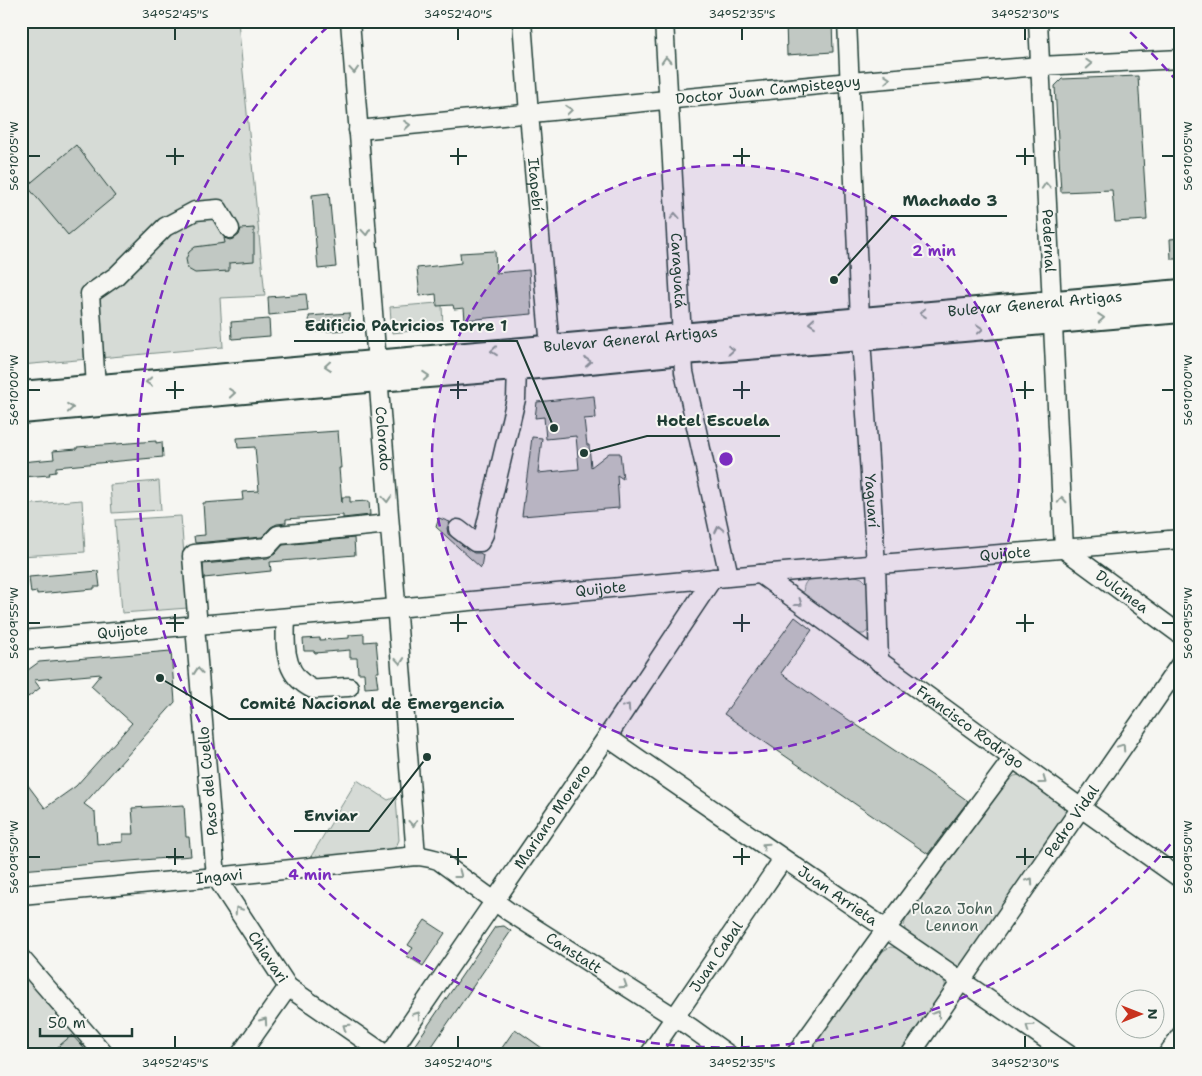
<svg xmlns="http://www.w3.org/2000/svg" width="1202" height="1076" font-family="'Shantell Sans',sans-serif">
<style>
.green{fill:#d6dbd6;stroke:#7a8c85}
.building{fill:#c1c8c3;stroke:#1f3d34}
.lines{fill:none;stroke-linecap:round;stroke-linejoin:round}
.minor-casing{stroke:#1f3d34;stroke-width:21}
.major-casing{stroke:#1f3d34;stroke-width:26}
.minor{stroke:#f6f6f2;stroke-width:18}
.major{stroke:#f6f6f2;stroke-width:22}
.oneway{stroke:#8a9a93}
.ticks{fill:none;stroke:#1f3d34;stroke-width:2}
.ring{fill:none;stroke:#7b2cbf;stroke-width:2.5;stroke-dasharray:9 6}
.labels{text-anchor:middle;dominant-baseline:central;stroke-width:4;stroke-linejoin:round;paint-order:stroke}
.street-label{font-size:15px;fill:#1f3d34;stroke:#f6f6f2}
.park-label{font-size:15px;fill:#445d54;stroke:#f6f6f2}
.centre{fill:#7b2cbf;stroke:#f6f6f2;stroke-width:2.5}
.ring-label{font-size:15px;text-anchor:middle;font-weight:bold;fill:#7b2cbf;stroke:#f6f6f2;stroke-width:4;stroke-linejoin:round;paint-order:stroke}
.leader{fill:none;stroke:#1f3d34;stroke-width:2}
.callout-dot{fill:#1f3d34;stroke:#f6f6f2;stroke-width:2}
.callout-label{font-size:16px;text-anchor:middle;font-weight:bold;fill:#1f3d34;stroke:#f6f6f2;stroke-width:4;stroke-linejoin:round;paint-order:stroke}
.neatline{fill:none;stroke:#1f3d34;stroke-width:2}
.ticks-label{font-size:12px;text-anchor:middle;fill:#1f3d34}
</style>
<rect width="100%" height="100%" fill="#f6f6f2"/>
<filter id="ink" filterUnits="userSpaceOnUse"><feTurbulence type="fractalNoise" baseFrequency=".02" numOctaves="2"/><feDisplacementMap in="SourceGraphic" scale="10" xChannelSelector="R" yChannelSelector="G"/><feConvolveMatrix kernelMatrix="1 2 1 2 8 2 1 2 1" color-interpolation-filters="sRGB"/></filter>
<g filter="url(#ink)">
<g class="green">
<polygon points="21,21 238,21 265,296 220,298 223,347 21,365"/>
<polygon points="437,303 442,305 443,328 392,333 390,307"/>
<polygon points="159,481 161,510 112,513 110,485"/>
<polygon points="82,500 85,552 21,556 21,505"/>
<polygon points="181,516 188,608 122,613 115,520"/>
<path d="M853,575L862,578L869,585L870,629L864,634H855L805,598C802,590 803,584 809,579Z"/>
<polygon points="1020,775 1025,776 1061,802 1065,812 1064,819 964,964 960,966 953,966 906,934 904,925 906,919 1006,783 1014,776"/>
<polygon points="357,780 388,800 396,797 399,840 396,847 386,853 310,858"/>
<path d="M890,947C904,947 929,968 941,976C945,981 946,985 945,991L902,1055H806L883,951Z"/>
<polygon points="21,967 98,1055 21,1055"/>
</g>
<g class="building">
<polygon points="786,21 832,21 833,52 787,55"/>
<polygon points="1138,76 1147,220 1115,222 1112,190 1061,192 1055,86 1062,79"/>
<polygon points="76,145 115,196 68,235 27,186"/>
<polygon points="329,193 336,267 318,269 312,195"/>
<polygon points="254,228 254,261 229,263 229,271 195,273 188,269 186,259 189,252 195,247 225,243 224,238 230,240 235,238 239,235 241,229"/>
<polygon points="1181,238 1181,259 1171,259 1170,239"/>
<polygon points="495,251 496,273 529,270 532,314 465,320 464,308 454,309 453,305 437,306 436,294 420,296 417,268 461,263 460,253"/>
<polygon points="306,294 308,311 269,315 268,297"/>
<polygon points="349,313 350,330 310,332 309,316"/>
<polygon points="269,319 270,336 232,339 231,322"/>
<polygon points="594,396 596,418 584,419 587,445 589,445 591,467 609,453 620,453 623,479 617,475 619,508 522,516 532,437 542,438 538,473 579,469 576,436 546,439 544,417 535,418 537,402"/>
<polygon points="338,431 341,468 339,468 342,503 342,497 350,497 350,502 369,501 370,515 343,518 343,515 286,519 286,523 277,524 271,527 262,537 195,543 194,536 205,535 203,503 243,500 242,492 259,491 255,447 238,448 237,438"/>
<polygon points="156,441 156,443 162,442 163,457 56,467 56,472 49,473 50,475 21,477 21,462 54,459 53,451 77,449 77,447"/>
<polygon points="439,518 450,522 447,528 448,534 452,537 469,550 474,553 480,553 483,555 481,568 436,527"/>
<polygon points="354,538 355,555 270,562 271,571 204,578 203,564 268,558 275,554 283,545"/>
<polygon points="98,571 100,587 94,587 94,589 37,594 37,592 31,593 29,577"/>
<polygon points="795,617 812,630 781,673 819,700 939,780 968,801 928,854 724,714"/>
<polygon points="364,634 364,642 376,641 379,672 376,672 378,687 365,688 364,673 358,673 357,658 350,658 350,650 315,653 314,651 304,651 303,639 320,638 320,640 334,639 349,638 349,635"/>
<polygon points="171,651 175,702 84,804 95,812 97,844 123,842 123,834 134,834 132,808 184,805 186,837 189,837 191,856 21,870 21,848 28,840 21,830 21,776 45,808 76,786 132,723 91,686 101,674 34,680 40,688 28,697 21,689 21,675 39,662"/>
<polygon points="425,920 445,933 423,966 407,956 413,948 408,945"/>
<polygon points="504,926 511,931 426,1055 415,1055 414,1046 495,927"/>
<polygon points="515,1029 552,1055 497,1055"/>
<polygon points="72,1035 90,1055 48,1055"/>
</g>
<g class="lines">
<g class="minor-casing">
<g id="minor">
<path id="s1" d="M350,21L416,856"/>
<path id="s2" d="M522,21L529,114L550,347"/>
<path id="s3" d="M664,21L684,372L729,576"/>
<polyline points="847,21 860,319"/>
<path id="s4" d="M1038,21L1064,549"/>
<path id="s5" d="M358,130L850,82L1040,66L1181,59"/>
<path id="s6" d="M861,339L876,565L879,662"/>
<polyline points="96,387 90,294 116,276 165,227 195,211 218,209 230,229"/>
<polyline points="458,529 475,542 480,542 484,534 516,399 517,369"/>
<path id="s7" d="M1064,549L1181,635"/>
<path id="s8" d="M760,574L1081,808L1181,879"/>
<path d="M286,618C285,639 283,669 303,683C306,685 310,688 313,689C323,690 339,687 349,687"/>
<path id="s9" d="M21,640L396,608L760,574L1181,539"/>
<path id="s10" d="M607,737L1069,1055"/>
<path id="s11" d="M21,895L216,877L416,856C424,856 431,858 438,860L508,911L690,1027L729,1055"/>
<polyline points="21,958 105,1055"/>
<polyline points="240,1055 288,987"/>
<polyline points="386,1055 288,987 216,877 195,626 197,615 192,556 194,554 267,547 278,535 389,524"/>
<path id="s12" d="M389,1055L607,737L713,578"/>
<path id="s13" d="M649,1055L783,859"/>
<polyline points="795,1055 886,929 1013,758"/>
<path id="s14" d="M910,1055L1181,663"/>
<polyline points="1167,1055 1181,1035"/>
</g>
</g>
<g class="major-casing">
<g id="major">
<path id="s15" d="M21,393L1181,291"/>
<polyline points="21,412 378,380 517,369 683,353 861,339 1181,311"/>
</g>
</g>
<use href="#minor" class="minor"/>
<use href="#major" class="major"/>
</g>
<defs><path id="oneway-chevron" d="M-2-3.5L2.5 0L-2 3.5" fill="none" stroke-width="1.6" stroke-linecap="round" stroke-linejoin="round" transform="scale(1.25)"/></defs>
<g class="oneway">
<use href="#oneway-chevron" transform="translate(666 60) rotate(-93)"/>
<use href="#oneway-chevron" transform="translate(1089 64) rotate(-3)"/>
<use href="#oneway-chevron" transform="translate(354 70) rotate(86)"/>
<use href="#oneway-chevron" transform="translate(887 79) rotate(-5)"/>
<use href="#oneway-chevron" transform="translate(569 110) rotate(-6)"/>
<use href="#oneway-chevron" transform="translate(407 125) rotate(-5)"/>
<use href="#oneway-chevron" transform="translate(1046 186) rotate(-93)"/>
<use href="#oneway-chevron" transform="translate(675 216) rotate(-93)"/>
<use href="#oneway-chevron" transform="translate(366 232) rotate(85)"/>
<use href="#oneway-chevron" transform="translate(923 313) rotate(175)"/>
<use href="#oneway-chevron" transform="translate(1101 318) rotate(-5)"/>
<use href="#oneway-chevron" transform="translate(812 323) rotate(175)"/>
<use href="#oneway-chevron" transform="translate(980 329) rotate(-5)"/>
<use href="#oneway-chevron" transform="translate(731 350) rotate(-4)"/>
<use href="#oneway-chevron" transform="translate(494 351) rotate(175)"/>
<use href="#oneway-chevron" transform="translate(588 362) rotate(-5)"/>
<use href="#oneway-chevron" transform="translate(328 366) rotate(175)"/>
<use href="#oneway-chevron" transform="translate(426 376) rotate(-4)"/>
<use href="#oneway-chevron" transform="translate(149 382) rotate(175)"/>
<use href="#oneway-chevron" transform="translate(232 393) rotate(-5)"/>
<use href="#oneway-chevron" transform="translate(70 408) rotate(-5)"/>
<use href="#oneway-chevron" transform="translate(387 499) rotate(86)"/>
<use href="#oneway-chevron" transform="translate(1062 500) rotate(-93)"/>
<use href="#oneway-chevron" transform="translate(719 529) rotate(-102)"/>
<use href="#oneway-chevron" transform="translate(799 603) rotate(36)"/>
<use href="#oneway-chevron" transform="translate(400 661) rotate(85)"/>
<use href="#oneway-chevron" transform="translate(198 671) rotate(-95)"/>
<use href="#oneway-chevron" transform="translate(627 707) rotate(-56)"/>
<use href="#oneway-chevron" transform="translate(1122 747) rotate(-56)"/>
<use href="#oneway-chevron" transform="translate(1043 781) rotate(36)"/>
<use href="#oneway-chevron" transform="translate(413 823) rotate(85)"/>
<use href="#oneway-chevron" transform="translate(765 846) rotate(-145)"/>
<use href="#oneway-chevron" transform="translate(459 875) rotate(37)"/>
<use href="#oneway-chevron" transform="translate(1030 881) rotate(-55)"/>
<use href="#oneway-chevron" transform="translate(238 910) rotate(-123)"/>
<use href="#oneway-chevron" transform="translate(624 985) rotate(33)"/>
<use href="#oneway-chevron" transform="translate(937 1014) rotate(-56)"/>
<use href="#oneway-chevron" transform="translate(417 1015) rotate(-55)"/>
<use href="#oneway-chevron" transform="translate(264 1021) rotate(-55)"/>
<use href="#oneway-chevron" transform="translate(346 1027) rotate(-145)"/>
<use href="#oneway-chevron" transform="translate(1029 1027) rotate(-145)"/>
</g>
</g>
<path class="ticks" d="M175,28V40M458,28V40M742,28V40M1025,28V40M175,148V165M458,148V165M742,148V165M1025,148V165M28,156H40M166,156H184M450,156H467M733,156H750M1016,156H1034M1162,156H1174M175,381V399M458,381V399M742,381V399M1025,381V399M28,390H40M166,390H184M450,390H467M733,390H750M1016,390H1034M1162,390H1174M175,614V632M458,614V632M742,614V632M1025,614V632M28,623H40M166,623H184M450,623H467M733,623H750M1016,623H1034M1162,623H1174M175,848V865M458,848V865M742,848V865M1025,848V865M28,857H40M166,857H184M450,857H467M733,857H750M1016,857H1034M1162,857H1174M175,1036V1048M458,1036V1048M742,1036V1048M1025,1036V1048"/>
<circle cx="726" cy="459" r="294" fill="#7b2cbf" fill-opacity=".12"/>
<g class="ring">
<circle cx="726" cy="459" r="294"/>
<path d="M1180 833A588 588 0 1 1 333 22M1119 22A588 588 0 0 1 1180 85"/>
</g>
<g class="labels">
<g class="street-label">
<text stroke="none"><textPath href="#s5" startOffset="412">Doctor Juan Campisteguy</textPath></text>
<text stroke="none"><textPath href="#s2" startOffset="164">Itapebí</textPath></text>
<text stroke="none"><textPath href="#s4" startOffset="220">Pedernal</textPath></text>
<text stroke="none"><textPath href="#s3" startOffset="250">Caraguatá</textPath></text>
<text stroke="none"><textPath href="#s15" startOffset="1018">Bulevar General Artigas</textPath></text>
<text stroke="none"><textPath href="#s15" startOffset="612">Bulevar General Artigas</textPath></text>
<text stroke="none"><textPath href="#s1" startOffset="419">Colorado</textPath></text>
<text stroke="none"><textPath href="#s6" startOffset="162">Yaguarí</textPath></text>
<text stroke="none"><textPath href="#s9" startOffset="988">Quijote</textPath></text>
<text stroke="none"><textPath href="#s9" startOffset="582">Quijote</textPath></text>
<text stroke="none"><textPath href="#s7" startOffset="72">Dulcinea</textPath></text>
<text stroke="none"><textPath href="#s9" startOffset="102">Quijote</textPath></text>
<text stroke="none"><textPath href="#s8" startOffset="260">Francisco Rodrigo</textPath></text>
<text transform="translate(208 781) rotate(-95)">Paso del Cuello</text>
<text stroke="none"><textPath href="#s12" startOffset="289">Mariano Moreno</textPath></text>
<text stroke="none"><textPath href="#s14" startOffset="284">Pedro Vidal</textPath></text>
<text stroke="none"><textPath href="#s11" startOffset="199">Ingavi</textPath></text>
<text stroke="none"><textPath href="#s10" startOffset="280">Juan Arrieta</textPath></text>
<text stroke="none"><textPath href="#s11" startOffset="584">Canstatt</textPath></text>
<text transform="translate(268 957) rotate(56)">Chiavari</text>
<text stroke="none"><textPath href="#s13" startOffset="119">Juan Cabal</textPath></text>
</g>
<g class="park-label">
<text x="952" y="909">Plaza John<tspan x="952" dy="17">Lennon</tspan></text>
</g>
</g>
<circle cx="726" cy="459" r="8" class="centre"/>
<g class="ring-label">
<text x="934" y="256">2 min</text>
<text x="310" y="880">4 min</text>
</g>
<path class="leader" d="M834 280L892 216H1007M554 428L517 341H294M584 453L647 436H780M160 678L229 719H514M427 757L369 831H294"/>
<g class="callout-dot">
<circle cx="834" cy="280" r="5"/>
<circle cx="554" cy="428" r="5"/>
<circle cx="584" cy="453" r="5"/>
<circle cx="160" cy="678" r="5"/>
<circle cx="427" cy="757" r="5"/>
</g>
<g class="callout-label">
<text x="950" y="206">Machado 3</text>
<text x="406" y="331">Edificio Patricios Torre 1</text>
<text x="713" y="426">Hotel Escuela</text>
<text x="372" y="709">Comité Nacional de Emergencia</text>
<text x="331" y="821">Enviar</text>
</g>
<rect width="1202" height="1076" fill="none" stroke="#f6f6f2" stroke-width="55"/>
<g transform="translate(1140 1014) rotate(90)"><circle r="24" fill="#f6f6f2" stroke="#a0aca6"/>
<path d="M0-4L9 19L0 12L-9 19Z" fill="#c8321e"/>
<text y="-8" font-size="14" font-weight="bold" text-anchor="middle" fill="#1f3d34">N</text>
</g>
<path d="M40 1028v8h92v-8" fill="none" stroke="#1f3d34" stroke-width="2.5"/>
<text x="48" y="1028" font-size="15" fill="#1f3d34" stroke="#f6f6f2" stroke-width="4" paint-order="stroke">50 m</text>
<rect x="28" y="28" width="1146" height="1020" class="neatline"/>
<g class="ticks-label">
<text x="175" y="18">34°52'45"S</text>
<text x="458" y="18">34°52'40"S</text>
<text x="742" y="18">34°52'35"S</text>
<text x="1025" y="18">34°52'30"S</text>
<text transform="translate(1188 156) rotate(-90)" y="4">56°10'05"W</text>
<text transform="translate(14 156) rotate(-90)" y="4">56°10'05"W</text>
<text transform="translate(1188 390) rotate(-90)" y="4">56°10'00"W</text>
<text transform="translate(14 390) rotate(-90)" y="4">56°10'00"W</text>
<text transform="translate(1188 623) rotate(-90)" y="4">56°09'55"W</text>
<text transform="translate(14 623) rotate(-90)" y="4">56°09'55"W</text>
<text transform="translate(1188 857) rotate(-90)" y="4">56°09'50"W</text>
<text transform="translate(14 857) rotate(-90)" y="4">56°09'50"W</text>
<text x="175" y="1067">34°52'45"S</text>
<text x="458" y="1067">34°52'40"S</text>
<text x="742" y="1067">34°52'35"S</text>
<text x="1025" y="1067">34°52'30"S</text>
</g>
</svg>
